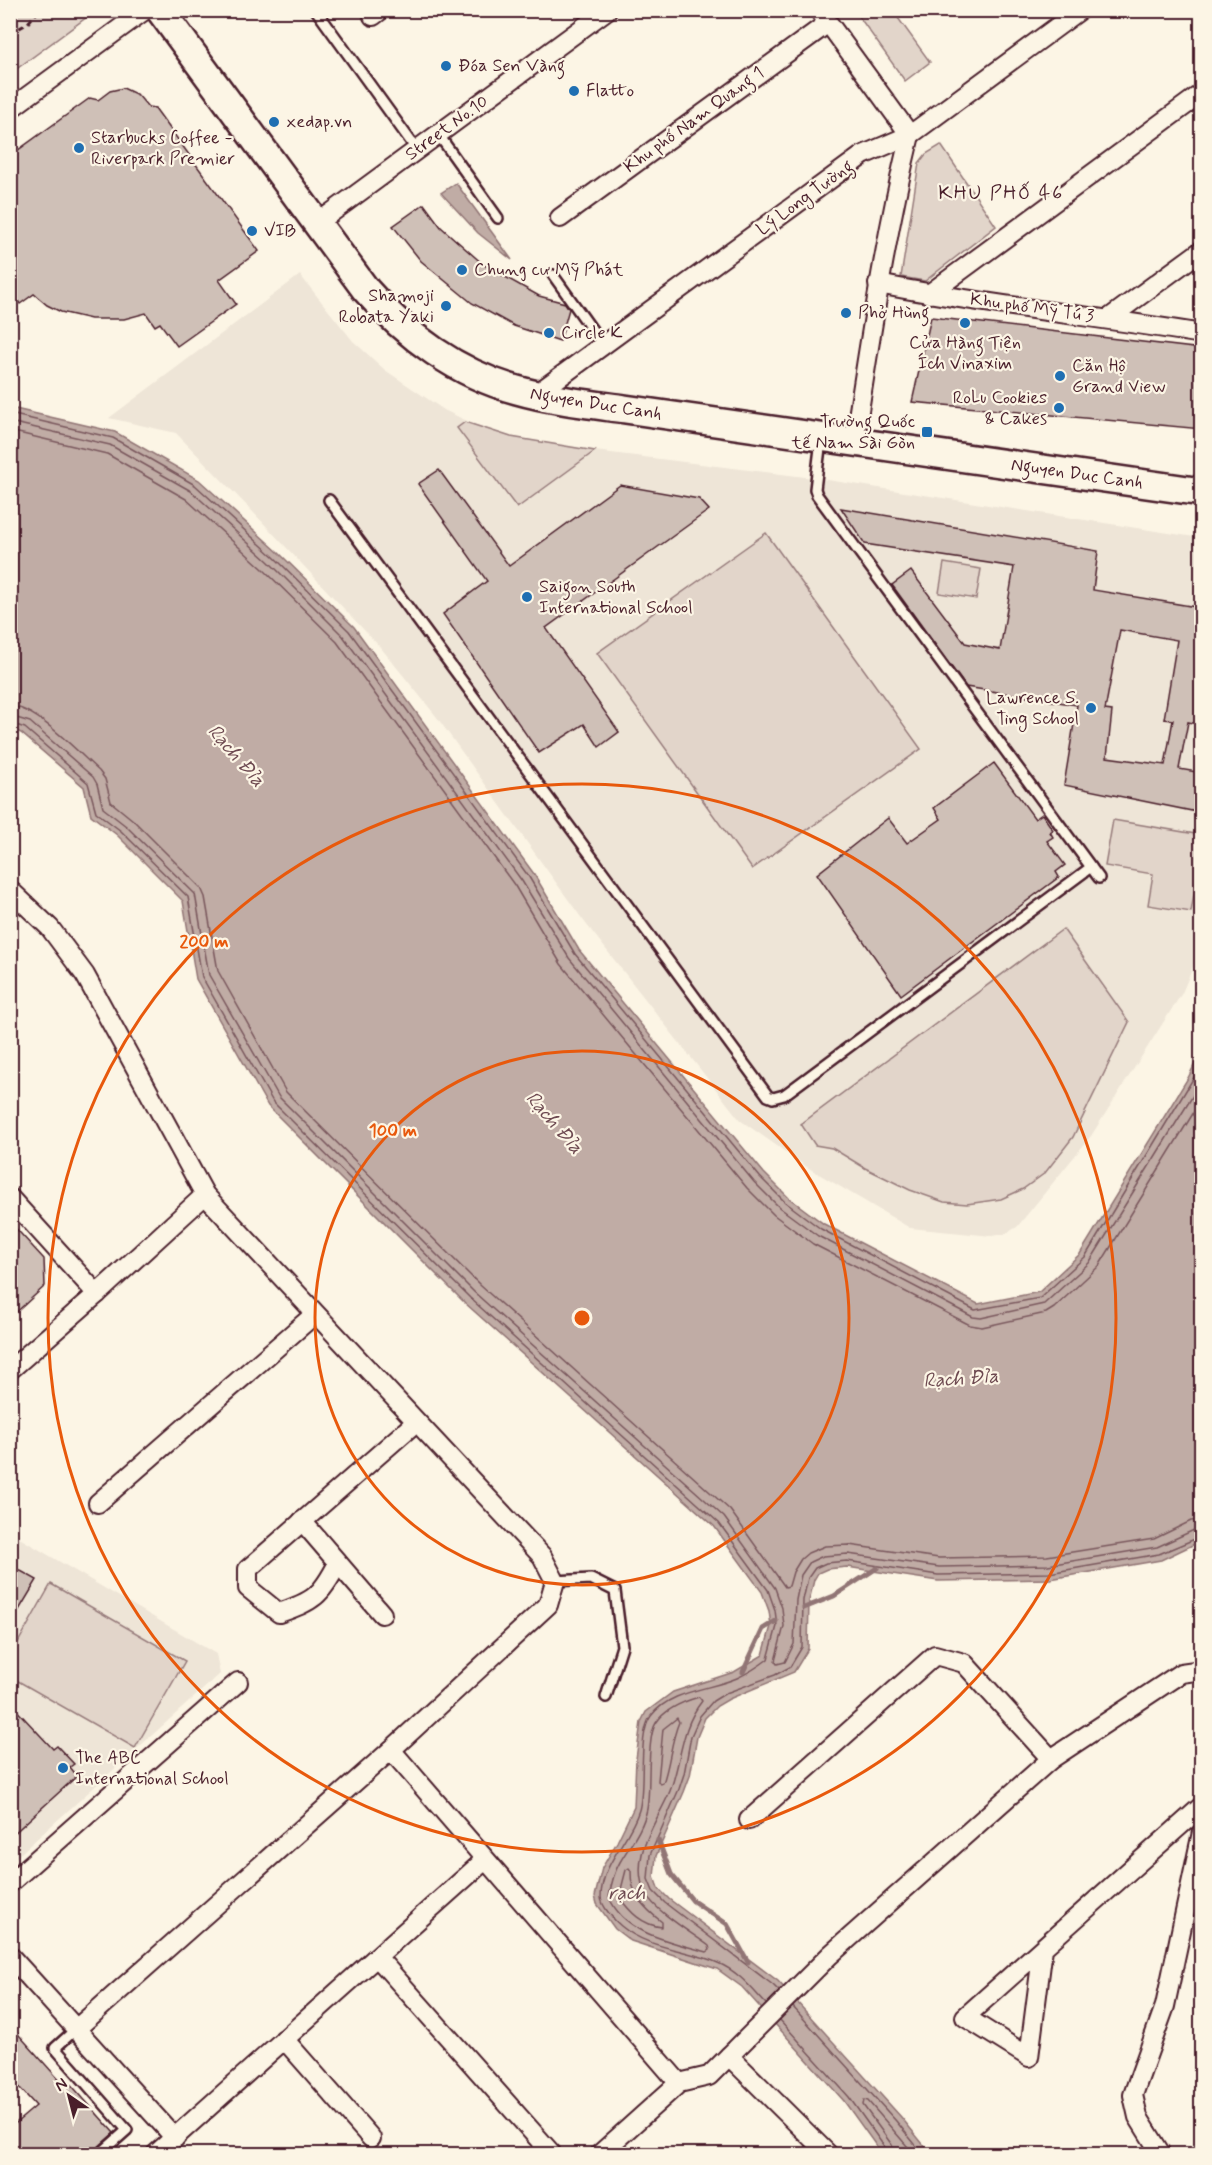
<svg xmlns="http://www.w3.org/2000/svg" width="1212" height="2165" font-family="Mynerve,sans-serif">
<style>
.built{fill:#eee5d7}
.green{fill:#e2d5ca;stroke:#967a7a;stroke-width:1.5}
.water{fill:#c0aca5;stroke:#917474;stroke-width:1.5}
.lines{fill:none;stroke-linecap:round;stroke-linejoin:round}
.shore{stroke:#79575c;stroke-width:1.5}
.stream{stroke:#917474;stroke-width:5}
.building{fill:#cfc0b7;stroke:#4a1f2b;stroke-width:1.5;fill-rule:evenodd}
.lane-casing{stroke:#4a1f2b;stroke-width:14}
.street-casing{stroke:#4a1f2b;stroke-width:22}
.secondary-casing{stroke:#4a1f2b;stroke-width:32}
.path{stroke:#4a1f2b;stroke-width:3;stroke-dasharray:6 4.5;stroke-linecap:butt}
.lane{stroke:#fcf5e5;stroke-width:9}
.street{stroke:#fcf5e5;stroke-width:18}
.secondary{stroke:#fcf5e5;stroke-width:27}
.ring{fill:none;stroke:#e8590c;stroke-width:3}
.poi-dot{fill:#1f6fb2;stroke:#fcf5e5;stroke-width:2}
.labels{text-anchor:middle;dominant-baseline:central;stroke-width:4.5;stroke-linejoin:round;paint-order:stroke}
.poi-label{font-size:18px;fill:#4a1f2b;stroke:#fcf5e5;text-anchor:start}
.street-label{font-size:18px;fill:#4a1f2b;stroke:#fcf5e5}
.neighbourhood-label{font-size:20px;letter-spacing:1.5px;fill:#4a1f2b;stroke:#fcf5e5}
.water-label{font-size:20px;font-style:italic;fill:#6d4950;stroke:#fcf5e5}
.centre{fill:#e8590c;stroke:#fcf5e5;stroke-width:3}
.ring-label{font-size:18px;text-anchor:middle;font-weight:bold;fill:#e8590c;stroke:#fcf5e5;stroke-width:4.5;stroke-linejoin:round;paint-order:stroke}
</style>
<rect width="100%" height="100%" fill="#fcf5e5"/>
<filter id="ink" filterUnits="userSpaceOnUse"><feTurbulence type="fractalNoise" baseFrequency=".0167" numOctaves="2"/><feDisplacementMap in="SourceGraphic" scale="12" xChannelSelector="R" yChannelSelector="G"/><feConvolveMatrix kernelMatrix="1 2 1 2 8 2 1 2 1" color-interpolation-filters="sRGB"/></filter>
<g filter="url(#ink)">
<g class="built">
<path d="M300 275 353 341 385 370 444 410 486 430 511 437 595 451 821 479 1201 538 1202 945 1182 993 1091 1136 1017 1227 1005 1234 992 1236 910 1228 807 1167 740 1120 583 920 436 716 381 648 252 511 176 433 109 418Z"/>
<path d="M11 1533 216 1654 220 1674 11 1862Z"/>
</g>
<g class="green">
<path d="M11 10H95V11L11 73Z"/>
<path d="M855 11H893L930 62 905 81Z"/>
<path d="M941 145 996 226 925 281 901 277 919 163 926 154Z"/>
<path d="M465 422 511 437 595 451 517 508 457 428Z"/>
<path d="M766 533 921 749 752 869 597 653Z"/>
<path d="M944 563 981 569 976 599 939 593Z"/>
<path d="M1113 820 1201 835V853L1191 912 1148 905 1153 874 1105 866Z"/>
<path d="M1063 929 1129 1022 1073 1137 1045 1173 1023 1189 1001 1199 967 1204 944 1202 910 1190 865 1168 832 1148 815 1145 801 1124Z"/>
<path d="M51 1584 185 1661 135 1748 11 1677V1655Z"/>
</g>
<g class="water">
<path d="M456 183 512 260 478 233 441 193Z"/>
<path d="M11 408 115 432 199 480 277 551 354 627 534 874 579 950 764 1173 789 1198 824 1224 978 1304 1039 1292 1080 1254 1188 1078 1201 1051V1541L1161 1560 1050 1579 938 1581 847 1567 827 1569 818 1573 814 1580 809 1601 808 1649 794 1672 729 1699 717 1706 705 1718 697 1737 690 1776 684 1792 656 1856 654 1877 658 1888 669 1899 778 1981 901 2117 931 2154H882L844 2101 742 1987 717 1969 631 1941 615 1929 597 1904 595 1896 602 1868 617 1842 634 1807 636 1759 641 1722 646 1712 673 1692 734 1672 763 1655 771 1626 769 1611 762 1592 714 1526 465 1303 268 1106 196 979 183 901 117 835 91 815 84 787 21 733 11 728Z"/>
</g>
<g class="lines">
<g class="shore">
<path d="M10 414 113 438 195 485 273 556 349 631 529 877 575 954 760 1177 785 1202 821 1229 975 1310 1040 1298 1085 1257 1202 1064"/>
<path d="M10 422 110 445 191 491 268 561 343 636 522 881 569 958 754 1182 780 1208 818 1236 973 1317 981 1318 1044 1304 1089 1263 1202 1081"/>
<path d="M10 431 107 454 186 499 262 568 337 642 515 886 561 964 747 1188 774 1215 813 1244 970 1325 982 1327 1046 1313 1054 1308 1099 1266 1202 1099"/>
<path d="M10 706C36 707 79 753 99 771L105 779 111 802 133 820 201 888 205 897 218 971 286 1092 481 1286 730 1510 785 1587 789 1586 793 1572 801 1559 808 1553 825 1546 849 1545 939 1558 1047 1556 1154 1539 1191 1521 1202 1520"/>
<path d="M10 716 30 722 93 777 97 784 103 808 126 826 195 894 209 975 279 1097 475 1293 724 1517 775 1588 782 1608 784 1626 775 1661 777 1664 785 1662 794 1644 796 1600 801 1575 810 1562 823 1556 848 1554 939 1567 1048 1565 1157 1547 1194 1530 1202 1529"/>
<path d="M10 723 25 728 88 783 96 812 121 831 188 897 202 977 273 1102 470 1298 719 1523 768 1590 775 1610 777 1626 768 1659C759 1666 748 1673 737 1678 709 1690 671 1690 651 1716 637 1734 646 1788 639 1810 630 1840 601 1864 601 1897 601 1906 615 1921 621 1926 648 1949 687 1949 718 1963 738 1971 752 1989 766 2004"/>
<path d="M699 1697 702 1701C680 1729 682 1759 670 1791 662 1811 647 1832 642 1854 639 1867 639 1881 646 1894 655 1911 693 1934 709 1946L710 1950 707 1952C672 1942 624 1934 609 1897 611 1885 614 1872 620 1862 630 1845 643 1829 647 1809 651 1789 646 1738 656 1723 665 1709 685 1701 699 1697Z"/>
<path d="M677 1718 679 1722C671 1741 670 1763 663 1783L660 1784 658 1781 663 1729Z"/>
<path d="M629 1868 631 1871C630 1894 645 1909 662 1922V1927C642 1925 630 1912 619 1897L626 1870Z"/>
<path d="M779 1991 773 1985 665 1903 653 1891 648 1879 650 1855 679 1789 684 1774 691 1736 700 1716 713 1701 726 1693 775 1675 790 1667 802 1647 803 1600 808 1578 815 1568 826 1563 847 1561 938 1575 1049 1573 1159 1554 1202 1536"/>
<path d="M793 2007 896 2121 923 2154"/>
<path d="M780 2020 849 2097 886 2149 887 2154"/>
<path d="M894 2154 892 2145 863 2105 864 2100 868 2101 914 2154"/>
</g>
<g class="stream">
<path d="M804 1608 834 1596 877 1568"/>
<path d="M743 1672 763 1629 776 1621"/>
<path d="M658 1840 671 1874 693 1901 727 1924 748 1962"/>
</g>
</g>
<g class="building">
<path d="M123 88 138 95 148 107 155 108 259 251 219 280 236 304 177 346 160 323 155 326 146 313 124 319H91L61 312 47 305 34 294 20 304 10 291V156L90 98 98 100 110 91Z"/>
<path d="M424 204 441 227 484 265 539 296 565 303 569 309 560 341 514 326 472 303 421 261 393 226Z"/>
<path d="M931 317 1202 349V429L912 402Z"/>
<path d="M439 470 509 566 620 485 699 499 709 510 546 628 619 732 599 747 584 724 539 753 443 614 487 581 418 484Z"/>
<path d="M841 508 1098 551 1093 590 1202 608V725L1188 722 1179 769 1202 773V788L1197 812 1064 785 1077 705 966 687 892 585 911 571 965 643 1000 650 1014 567 865 544ZM1120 630 1177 640 1164 719 1173 720 1165 765 1107 757 1112 711 1105 710Z"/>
<path d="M994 763 1035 819 1042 814 1053 830 1050 832 1053 837 1047 841 1065 865 1056 872 1059 877 901 995 817 874 888 818 907 843 941 819 934 808Z"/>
<path d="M10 1222 44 1259 45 1286 10 1318Z"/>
<path d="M10 1565 37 1580 10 1625Z"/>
<path d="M10 1703 53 1749 57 1746 74 1764 70 1767 77 1776 10 1837Z"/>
<path d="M10 2025 62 2083 66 2079 114 2133 96 2149 93 2154H10V2128L36 2106 10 2077Z"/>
</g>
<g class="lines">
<defs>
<g id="lane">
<path d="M316 10 417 150"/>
<path d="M438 134 498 218"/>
<path d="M553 275 603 345"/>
<path d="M821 440 815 489 817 495 1099 878"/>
<path d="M329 500 768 1096 773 1098 784 1095 1091 867"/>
<path d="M555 1581 591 1579 615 1591 622 1646 606 1697"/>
<path d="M76 2029 55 2048 127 2130 100 2154"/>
</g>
<g id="street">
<path d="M819 10 910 135"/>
<path d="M373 16 381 10"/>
<path d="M10 109 145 10"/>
<path d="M560 218 828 23"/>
<path d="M316 224 607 10"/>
<path d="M878 284C985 305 1094 316 1202 334"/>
<path d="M929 294 1202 93"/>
<path d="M1108 319 1202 250"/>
<path d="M535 395 863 155 910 135 1080 10"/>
<path d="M854 443C870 340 885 237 910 135"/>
<path d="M10 890 50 928 85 975 205 1195 542 1556 555 1581 548 1605 391 1750 76 2029"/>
<path d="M10 1198 97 1294"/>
<path d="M10 1370 97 1294 205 1195"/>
<path d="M98 1503 315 1314"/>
<path d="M302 1521 382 1614"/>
<path d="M338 1563C321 1596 314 1601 279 1613L248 1588V1569L416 1422"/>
<path d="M391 1750 679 2083"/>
<path d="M749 1820 935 1655 964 1663 1051 1759"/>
<path d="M10 1883 238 1682"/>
<path d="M1043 1948 1029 2057 965 2017 1202 1806"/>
<path d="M10 1956 175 2138"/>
<path d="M377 1957 552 2154"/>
<path d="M284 2039 371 2138"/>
<path d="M729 2056 828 2154"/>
<path d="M156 2154 485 1860"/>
<path d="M600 2154 679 2083 709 2076 830 1955 1051 1759 1181 1673 1202 1670"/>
<path d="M1161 2154 1138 2117 1133 2095 1165 2006 1202 1832"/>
</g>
<path id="secondary" d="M160 10 366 290C406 336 458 374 517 390 552 400 589 404 625 409L1202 492"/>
</defs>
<use href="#lane" class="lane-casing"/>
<use href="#street" class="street-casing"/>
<use href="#secondary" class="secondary-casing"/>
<path class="path" d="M10 33 27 24 39 10"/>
<use href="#lane" class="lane"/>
<use href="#street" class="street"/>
<use href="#secondary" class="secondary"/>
</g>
</g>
<g class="ring">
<circle cx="582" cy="1318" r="267"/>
<circle cx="582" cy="1318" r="534"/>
</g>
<g class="poi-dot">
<circle cx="446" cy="66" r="6"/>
<circle cx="574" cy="91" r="6"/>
<circle cx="274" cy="122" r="6"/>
<circle cx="79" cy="148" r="6"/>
<circle cx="252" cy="231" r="6"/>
<circle cx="462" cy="270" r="6"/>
<circle cx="446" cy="306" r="6"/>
<circle cx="846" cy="313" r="6"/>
<circle cx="965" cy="323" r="6"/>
<circle cx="549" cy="333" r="6"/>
<circle cx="1060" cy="376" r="6"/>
<circle cx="1059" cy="408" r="6"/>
<rect x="921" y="426" width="12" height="12" rx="3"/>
<circle cx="527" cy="597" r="6"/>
<circle cx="1091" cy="708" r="6"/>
<circle cx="63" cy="1768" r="6"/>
</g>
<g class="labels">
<g class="poi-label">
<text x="458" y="66">Đóa Sen Vàng</text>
<text x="586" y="91">Flatto</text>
<text x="286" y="122">xedap.vn</text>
<text x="91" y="138">Starbucks Coffee -<tspan x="91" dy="21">Riverpark Premier</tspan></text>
<text x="264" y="231">VIB</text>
<text x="474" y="270">Chung cư Mỹ Phát</text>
<text x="434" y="296" text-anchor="end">Shamoji<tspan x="434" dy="21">Robata Yaki</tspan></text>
<text x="858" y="313">Phở Hùng</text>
<text x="561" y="333">Circle K</text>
<text x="965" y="343" text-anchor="middle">Cửa Hàng Tiện<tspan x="965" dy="21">Ích Vinaxim</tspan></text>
<text x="1072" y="366">Căn Hộ<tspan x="1072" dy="21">Grand View</tspan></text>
<text x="1047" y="398" text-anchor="end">RoLu Cookies<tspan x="1047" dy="21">&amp; Cakes</tspan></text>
<text x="915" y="422" text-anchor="end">Trường Quốc<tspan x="915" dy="21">tế Nam Sài Gòn</tspan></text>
<text x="539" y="587">Saigon South<tspan x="539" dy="21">International School</tspan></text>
<text x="1079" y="698" text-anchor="end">Lawrence S.<tspan x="1079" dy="21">Ting School</tspan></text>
<text x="75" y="1758">The ABC<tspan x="75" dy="21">International School</tspan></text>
</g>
<g class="street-label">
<text transform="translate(694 120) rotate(-36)">Khu phố Nam Quang 1</text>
<text transform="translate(447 128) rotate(-36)">Street No.10</text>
<text transform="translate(805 198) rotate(-36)">Lý Long Tường</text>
<text transform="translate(1032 308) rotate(8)">Khu phố Mỹ Tú 3</text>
<text transform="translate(596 404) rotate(9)">Nguyen Duc Canh</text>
<text transform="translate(1077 474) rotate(8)">Nguyen Duc Canh</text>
</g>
<g class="neighbourhood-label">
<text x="1001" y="193">KHU PHỐ 46</text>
</g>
<g class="water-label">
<text transform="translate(236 756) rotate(49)">Rạch Đỉa</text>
<text transform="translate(554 1123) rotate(49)">Rạch Đỉa</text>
<text transform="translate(961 1379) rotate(-4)">Rạch Đỉa</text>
<text x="627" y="1893">rạch</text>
</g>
</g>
<circle cx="582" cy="1318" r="9" class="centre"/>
<g class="ring-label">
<text x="204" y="947">200 m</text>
<text x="393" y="1136">100 m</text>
</g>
<rect width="1212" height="2165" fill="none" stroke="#fcf5e5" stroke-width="36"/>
<rect x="18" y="18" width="1176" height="2129" fill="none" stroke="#4a1f2b" stroke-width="2" filter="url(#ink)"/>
<g transform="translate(69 2096) rotate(325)" stroke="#fcf5e5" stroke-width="4.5" paint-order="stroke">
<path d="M0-4.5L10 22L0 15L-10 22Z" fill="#4a1f2b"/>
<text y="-9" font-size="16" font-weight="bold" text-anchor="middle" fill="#4a1f2b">N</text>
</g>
</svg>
